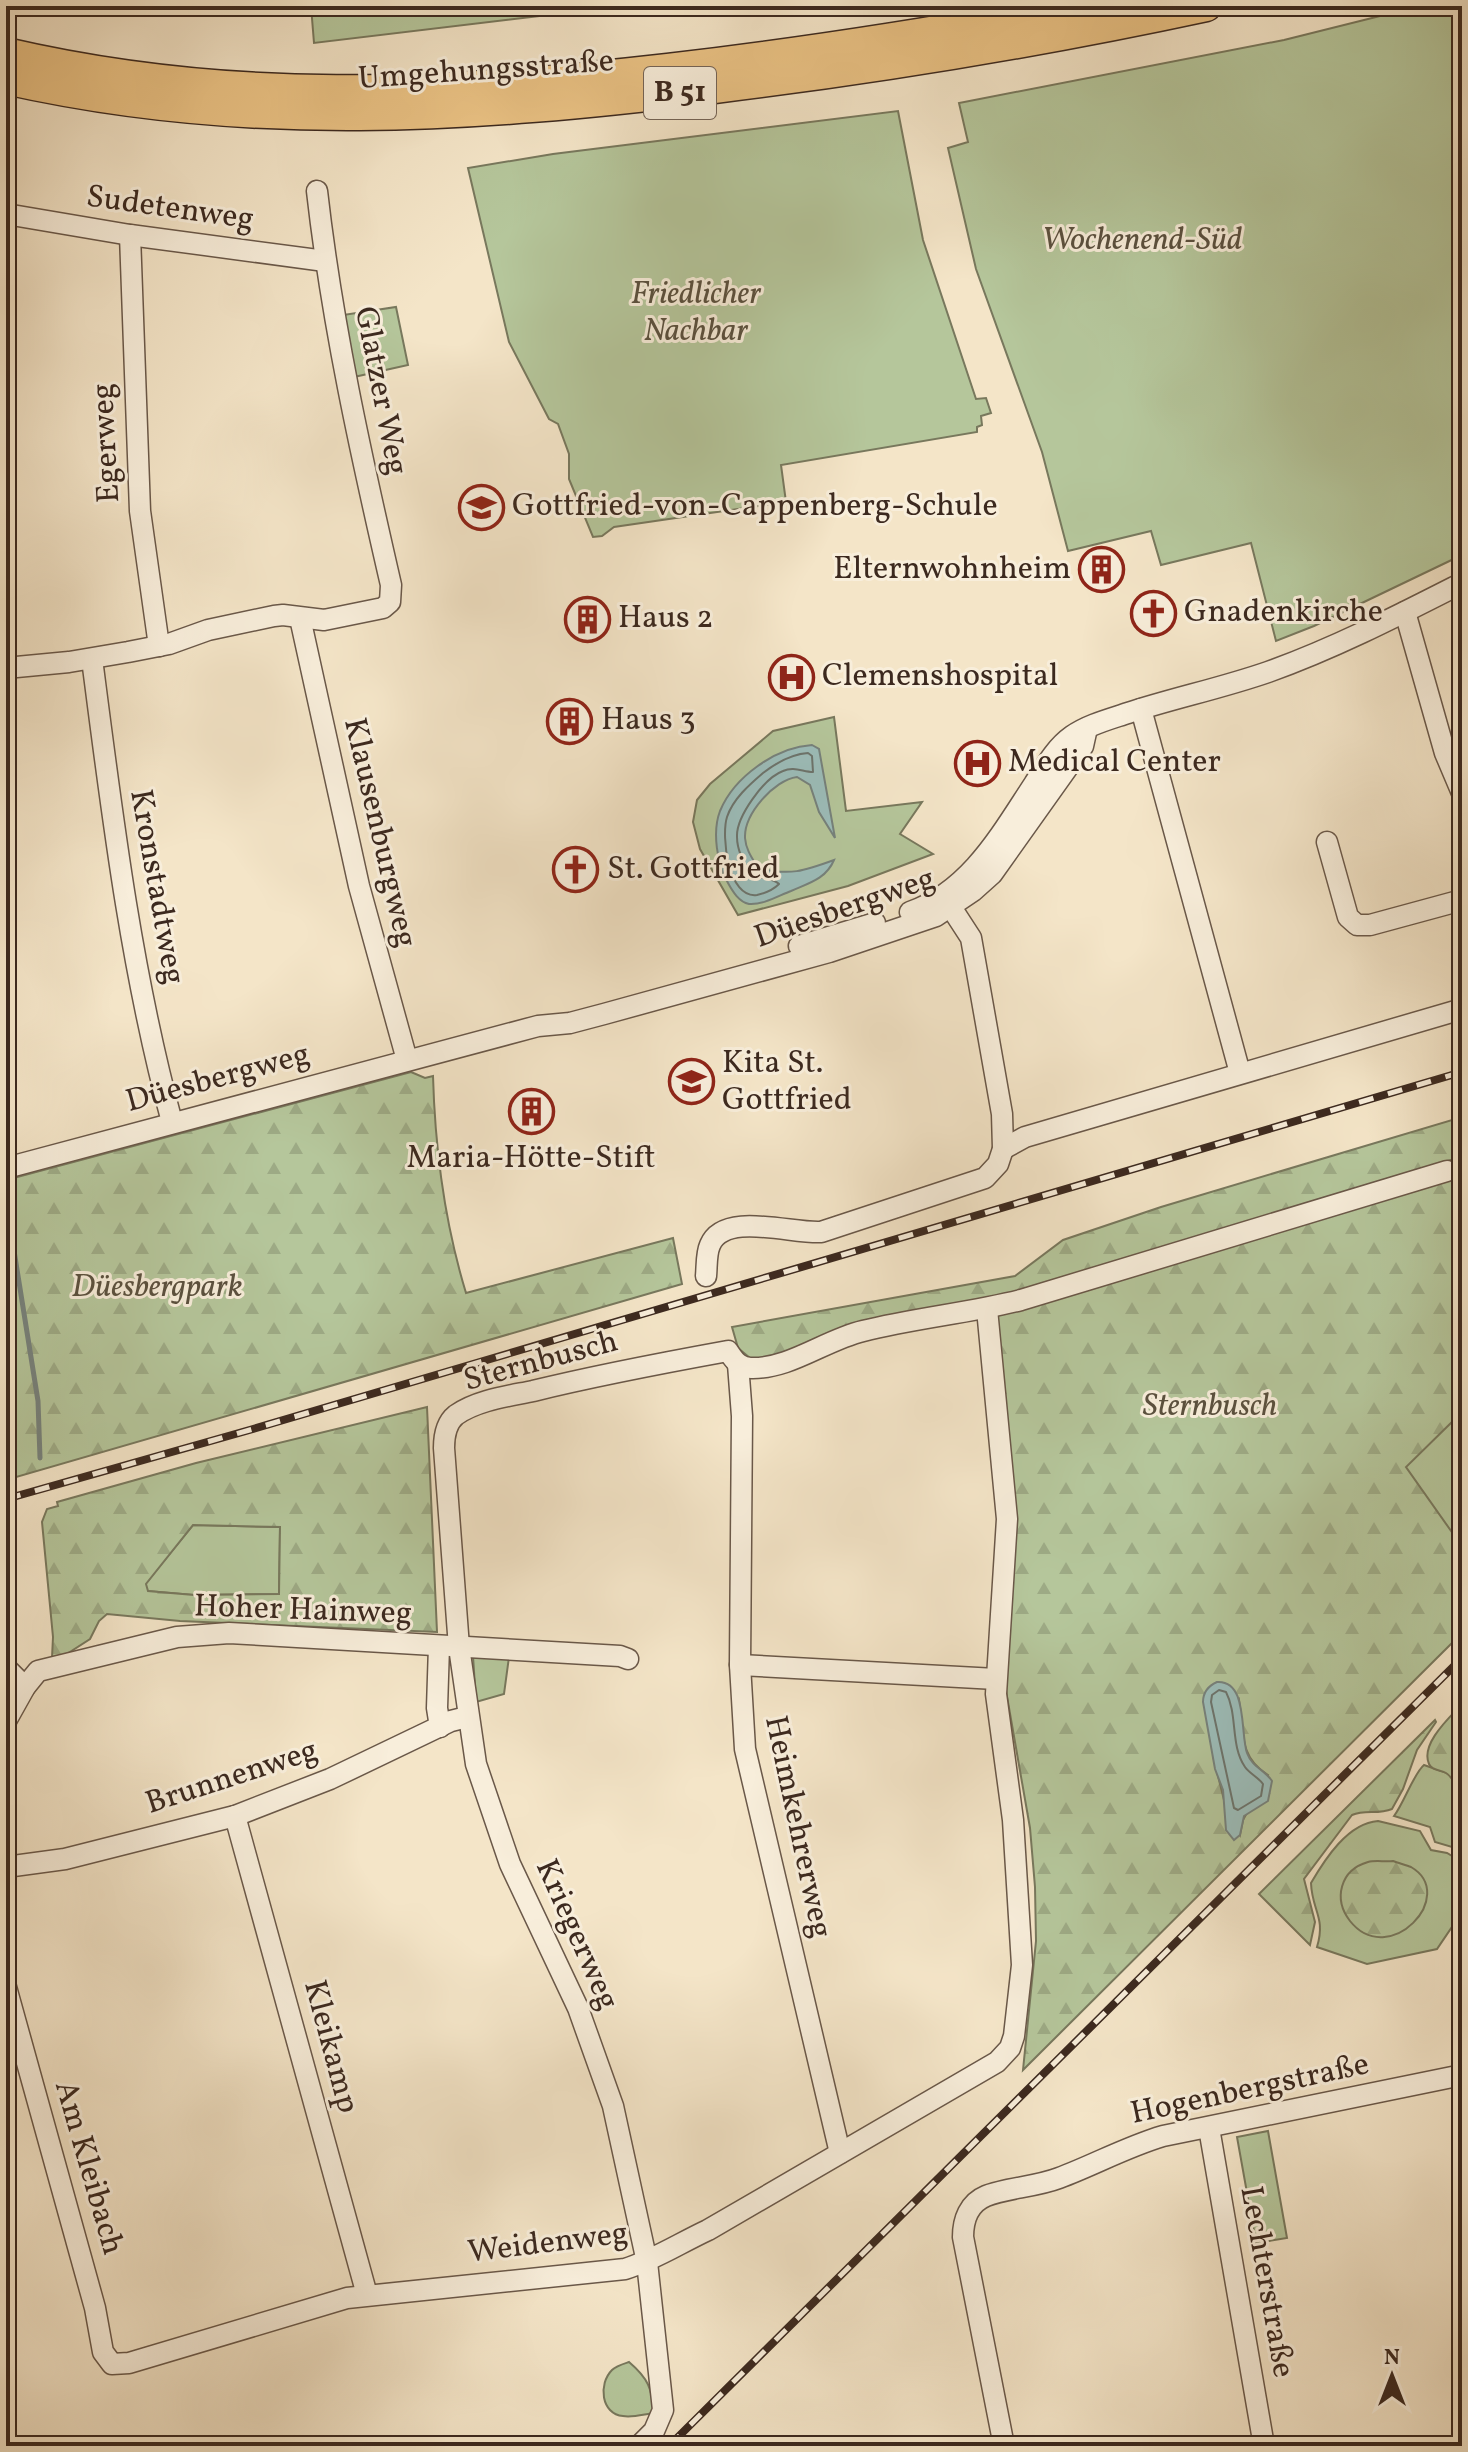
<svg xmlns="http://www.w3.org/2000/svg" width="1468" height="2452" font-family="Vollkorn,serif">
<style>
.green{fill:#b5c69b;stroke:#78785d;stroke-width:2}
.forest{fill:url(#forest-firs);stroke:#78785d;stroke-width:2;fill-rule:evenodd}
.water{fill:#9cbebb;stroke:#76827d;stroke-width:2}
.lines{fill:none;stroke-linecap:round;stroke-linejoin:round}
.shore{stroke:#6c746d;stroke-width:2}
.stream{stroke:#76827d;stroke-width:5}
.minor-casing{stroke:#6a5849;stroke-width:23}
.highway-casing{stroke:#3c291f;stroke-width:33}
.minor{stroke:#f8eedb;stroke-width:20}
.highway{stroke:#eac284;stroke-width:30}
.rail-casing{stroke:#3c291f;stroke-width:8}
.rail{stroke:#f8eedb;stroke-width:5;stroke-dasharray:15;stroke-linecap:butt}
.labels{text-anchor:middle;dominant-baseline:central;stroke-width:6;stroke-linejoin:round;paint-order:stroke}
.shield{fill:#f8eedb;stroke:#746457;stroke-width:2}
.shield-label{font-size:30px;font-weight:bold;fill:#3c291f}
.street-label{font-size:32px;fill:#3c291f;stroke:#f8eedb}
.park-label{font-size:32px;font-style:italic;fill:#5a503e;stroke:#f8eedb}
.poi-label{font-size:32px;fill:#3c291f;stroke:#f8eedb;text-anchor:start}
</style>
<defs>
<pattern id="forest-firs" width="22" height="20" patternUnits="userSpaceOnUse" patternTransform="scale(2)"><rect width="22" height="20" fill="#b5c69b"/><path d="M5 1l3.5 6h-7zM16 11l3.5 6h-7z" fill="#9daa85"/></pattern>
</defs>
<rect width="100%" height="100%" fill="#f4e5c8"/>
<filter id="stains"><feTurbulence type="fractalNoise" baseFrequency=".0025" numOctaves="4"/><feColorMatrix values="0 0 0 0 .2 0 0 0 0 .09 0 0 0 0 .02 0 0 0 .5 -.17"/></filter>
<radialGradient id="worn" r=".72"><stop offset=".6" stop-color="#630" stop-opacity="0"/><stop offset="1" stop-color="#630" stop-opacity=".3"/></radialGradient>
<g class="green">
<path d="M311 6H624L314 43Z"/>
<path d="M1420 6H1462V555L1314 626 1276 641 1251 543 1161 565 1151 531 1068 551 1042 452 976 269 948 148 968 142 959 103 1284 40Z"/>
<path d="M898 111 923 240 976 399 986 398 991 413 981 416 982 425 977 427V432L781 465 786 502 614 527 602 536 593 537 569 479V454L558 424 549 419 509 342 468 168 553 154Z"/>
<path d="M396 307 408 365 354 377 343 315Z"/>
<path d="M834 717 846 811 922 802 900 834 933 854 848 886 738 915 700 849 693 822 697 800 710 784 773 731Z"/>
<path d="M1455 1418 1462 1426V1534L1456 1539 1405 1467Z"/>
<path d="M193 1525 280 1527 279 1594 194 1595 147 1591 145 1584Z"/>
<path d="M473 1656 509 1657 504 1694 476 1702Z"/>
<path d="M1424 1765 1450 1774 1462 1793V1850L1435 1842 1430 1827 1394 1816C1404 1803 1414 1773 1424 1765Z"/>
<path d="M1378 1821 1420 1831 1431 1850 1447 1853 1462 1862V1922L1454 1924 1437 1949 1367 1964 1317 1947C1326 1917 1312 1911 1311 1883 1325 1859 1348 1823 1378 1821Z"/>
<path d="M1268 2131 1287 2238 1256 2243 1237 2137Z"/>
<path d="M629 2362C649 2379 651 2388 655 2413 645 2414 632 2418 623 2416 601 2414 598 2384 612 2370 616 2366 623 2364 629 2362Z"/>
</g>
<g class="forest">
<path d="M411 1072 425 1078 433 1076C435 1148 445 1224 466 1293L673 1238 682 1284 6 1480V1312L10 1311 6 1285V1180Z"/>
<path d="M1462 1117V1157L1440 1163 1462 1188V1426L1455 1419 1406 1467 1456 1538 1462 1534V1633L1023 2070 1036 1941 1035 1887 1030 1828 1005 1685 995 1312 999 1295 854 1325 768 1359 750 1358 738 1348 732 1327 1015 1276 1063 1240 1161 1207ZM1239 1700C1244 1730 1238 1757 1268 1775L1243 1820 1240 1835 1225 1804 1213 1756Z"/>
<path d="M427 1407 437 1632 180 1621 107 1614 99 1621 90 1639 59 1659 52 1658 53 1637 42 1522 47 1509 58 1506 57 1502 196 1463ZM193 1525 280 1527 279 1594 194 1595 148 1591 146 1584Z"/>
<path d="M1462 1704V1793C1456 1787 1453 1777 1446 1773 1441 1770 1432 1771 1429 1764 1420 1744 1450 1717 1462 1704Z"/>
<path d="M1435 1720 1436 1722 1417 1750 1403 1789 1392 1809C1378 1815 1365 1809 1352 1815L1304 1879 1315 1922 1310 1945 1259 1894Z"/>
<path d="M1393 1861C1398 1863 1406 1865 1411 1867 1459 1895 1389 1970 1350 1921 1333 1899 1340 1870 1368 1862 1375 1860 1385 1862 1393 1861Z"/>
</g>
<g class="water">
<path d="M812 745 819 749 835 838 819 812 810 785 797 777C774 780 744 814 745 838 746 850 752 858 758 868 790 876 804 871 834 860 826 879 809 883 791 891 778 896 763 905 749 904 739 902 733 892 728 883 717 864 712 832 720 811 734 777 776 747 812 745Z"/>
<path d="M1217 1682C1248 1680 1240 1733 1247 1753 1252 1767 1265 1770 1272 1781L1268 1801 1244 1816 1240 1835 1234 1840 1226 1830 1223 1790 1215 1769 1203 1702C1203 1692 1208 1686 1217 1682Z"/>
</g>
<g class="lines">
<g class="shore">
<path d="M808 753 812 756 813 772C803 772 794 766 783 771 764 778 736 817 737 837 737 849 743 863 751 872 758 880 772 877 779 884 773 890 766 893 757 895 728 899 721 836 727 817 733 799 749 785 763 773 776 763 791 754 808 753Z"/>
<path d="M1219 1690 1226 1692C1238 1715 1230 1745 1245 1767 1250 1774 1258 1777 1263 1784L1261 1796 1238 1810 1234 1808 1211 1702 1212 1695Z"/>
</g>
<path class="stream" d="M11 1232 38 1401 40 1458"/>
<defs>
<g id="minor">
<path d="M6 214 130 235 325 261"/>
<path d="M130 235 140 511 159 646"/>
<path d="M1405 612 1445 753 1462 793"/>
<path d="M300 618 359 886 407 1060"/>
<path d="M92 659C112 814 131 971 172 1122"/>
<path d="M6 668 69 662 128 652 169 644 208 630 274 616 283 615 324 620 383 608 390 602 391 585C361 455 332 324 317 191"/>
<path d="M1141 709 1240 1073"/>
<path d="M1327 842 1348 917 1357 925H1370L1462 900"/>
<path d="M910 912C970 891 1001 834 1034 784 1045 767 1055 748 1072 736 1087 725 1110 719 1128 713 1174 698 1222 688 1268 672 1335 648 1399 615 1462 583"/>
<path d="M799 946 875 923"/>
<path d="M1003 1149 1025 1137 1462 1009"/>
<path d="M6 1168 538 1026 570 1023 604 1014 829 952 936 916 973 891 992 874 1083 746 1087 728"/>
<path d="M706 1276C707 1266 706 1254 710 1245 724 1211 792 1234 821 1232L985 1178 998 1164 1003 1149 1002 1114 971 938 945 898"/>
<path d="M738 1364 742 1416 740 1665 745 1749 840 2153"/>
<path d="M439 1646 437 1708 440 1727"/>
<path d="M740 1665 996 1679"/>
<path d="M6 1668 25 1687"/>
<path d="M6 1721 25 1687 38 1671 177 1637 229 1633 620 1656 628 1659"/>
<path d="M235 1816 367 2295"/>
<path d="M6 1867 65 1859 235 1816 330 1779 451 1721 467 1717"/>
<path d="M6 1987 95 2308 103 2352 112 2364 129 2363 347 2298 625 2269C654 2260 680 2243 708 2230L997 2062 1010 2048 1014 2036 1022 1965 1013 1820 996 1694 1007 1519 987 1309"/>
<path d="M1209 2128 1264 2446"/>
<path d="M639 2446 654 2431 663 2410 647 2262 613 2106 578 2008 510 1864 476 1764 459 1647 444 1448C444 1436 446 1423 456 1415 477 1400 509 1396 533 1391 598 1375 662 1363 728 1351 734 1360 739 1368 751 1368 790 1369 825 1340 863 1331 915 1318 969 1313 1021 1300L1447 1171"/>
<path d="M1004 2446 963 2237C963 2220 969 2203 986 2196 1005 2188 1036 2187 1059 2178 1094 2165 1126 2147 1163 2136L1462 2075"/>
</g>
<g id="highway">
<path d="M6 53C230 105 442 95 668 69 806 53 944 31 1081 6"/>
<path d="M6 79C247 133 471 118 714 88 879 68 1043 41 1206 6"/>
</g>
</defs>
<use href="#minor" class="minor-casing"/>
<use href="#highway" class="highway-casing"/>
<use href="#minor" class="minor"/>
<use href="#highway" class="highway"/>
<defs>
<g id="rail">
<path d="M6 1499 253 1429 1462 1072"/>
<path d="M669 2446 1462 1658"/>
</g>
</defs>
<use href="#rail" class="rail-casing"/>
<use href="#rail" class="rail"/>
</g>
<defs>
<symbol id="school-ring" viewBox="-11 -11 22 22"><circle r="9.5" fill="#f8eedb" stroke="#8f2418" stroke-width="1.5"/><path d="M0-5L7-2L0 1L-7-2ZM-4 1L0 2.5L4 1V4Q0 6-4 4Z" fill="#8f2418"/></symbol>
<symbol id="building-ring" viewBox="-11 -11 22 22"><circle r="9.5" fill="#f8eedb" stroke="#8f2418" stroke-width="1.5"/><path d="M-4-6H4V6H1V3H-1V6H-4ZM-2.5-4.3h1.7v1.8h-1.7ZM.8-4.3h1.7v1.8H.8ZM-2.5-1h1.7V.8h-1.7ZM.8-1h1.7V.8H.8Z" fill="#8f2418"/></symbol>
<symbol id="church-ring" viewBox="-11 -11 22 22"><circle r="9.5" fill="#f8eedb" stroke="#8f2418" stroke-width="1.5"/><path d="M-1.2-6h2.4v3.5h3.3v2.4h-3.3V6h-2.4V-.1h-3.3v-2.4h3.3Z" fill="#8f2418"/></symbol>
<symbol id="hospital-ring" viewBox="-11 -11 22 22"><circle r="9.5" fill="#f8eedb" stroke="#8f2418" stroke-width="1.5"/><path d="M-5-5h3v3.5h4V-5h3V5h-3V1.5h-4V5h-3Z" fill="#8f2418"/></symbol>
</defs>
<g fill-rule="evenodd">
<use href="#school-ring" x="456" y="482" width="51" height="51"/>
<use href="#building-ring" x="1076" y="544" width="51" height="51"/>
<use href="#church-ring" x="1128" y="588" width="51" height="51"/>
<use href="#building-ring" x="562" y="594" width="51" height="51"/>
<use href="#hospital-ring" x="766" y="652" width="51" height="51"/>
<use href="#building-ring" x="544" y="696" width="51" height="51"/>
<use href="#hospital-ring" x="952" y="738" width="51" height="51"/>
<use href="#church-ring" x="550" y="844" width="51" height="51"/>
<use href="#school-ring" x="666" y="1056" width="51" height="51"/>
<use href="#building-ring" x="506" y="1086" width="51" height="51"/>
</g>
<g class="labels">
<rect class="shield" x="644" y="67" width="72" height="52" rx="6"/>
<g class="shield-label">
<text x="680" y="93">B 51</text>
</g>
<g class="street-label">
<text transform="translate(486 71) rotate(-4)">Umgehungsstraße</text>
<text transform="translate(170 209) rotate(8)">Sudetenweg</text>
<text transform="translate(380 391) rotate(79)">Glatzer Weg</text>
<text transform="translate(107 443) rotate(-93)">Egerweg</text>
<text transform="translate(379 833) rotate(77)">Klausenburgweg</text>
<text transform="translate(156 887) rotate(80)">Kronstadtweg</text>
<text transform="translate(845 909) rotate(-19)">Düesbergweg</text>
<text transform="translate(218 1079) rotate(-15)">Düesbergweg</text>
<text transform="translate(541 1362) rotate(-15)">Sternbusch</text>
<text transform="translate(303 1611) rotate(2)">Hoher Hainweg</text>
<text transform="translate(232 1778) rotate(-18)">Brunnenweg</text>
<text transform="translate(797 1827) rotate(78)">Heimkehrerweg</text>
<text transform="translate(576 1935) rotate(66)">Kriegerweg</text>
<text transform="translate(330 2047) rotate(75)">Kleikamp</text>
<text transform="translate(1250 2090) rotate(-12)">Hogenbergstraße</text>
<text transform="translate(88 2168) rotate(74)">Am Kleibach</text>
<text transform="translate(548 2244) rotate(-7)">Weidenweg</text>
<text transform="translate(1266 2282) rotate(80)">Lechterstraße</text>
</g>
<g class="park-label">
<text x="1142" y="241">Wochenend-Süd</text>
<text x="696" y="295">Friedlicher<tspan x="696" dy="37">Nachbar</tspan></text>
<text x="157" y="1288">Düesbergpark</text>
<text x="1210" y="1407">Sternbusch</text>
</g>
<g class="poi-label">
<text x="512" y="507">Gottfried-von-Cappenberg-Schule</text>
<text x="1071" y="570" text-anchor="end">Elternwohnheim</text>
<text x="1184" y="613">Gnadenkirche</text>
<text x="618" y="619">Haus 2</text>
<text x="822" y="677">Clemenshospital</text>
<text x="601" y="721">Haus 3</text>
<text x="1008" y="763">Medical Center</text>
<text x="607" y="870">St. Gottfried</text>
<text x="722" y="1064">Kita St.<tspan x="722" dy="37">Gottfried</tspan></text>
<text x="531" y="1159" text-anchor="middle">Maria-Hötte-Stift</text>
</g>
</g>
<rect width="1468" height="2452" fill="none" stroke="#f4e5c8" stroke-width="32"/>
<rect x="8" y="8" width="1452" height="2436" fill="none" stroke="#3c291f" stroke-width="4"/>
<rect x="16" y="16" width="1436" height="2420" fill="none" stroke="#3c291f" stroke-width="2"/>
<g transform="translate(1392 2376)" stroke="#f8eedb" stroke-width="6" paint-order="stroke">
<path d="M0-6L14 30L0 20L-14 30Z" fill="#3c291f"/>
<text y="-12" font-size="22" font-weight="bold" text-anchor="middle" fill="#3c291f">N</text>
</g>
<rect width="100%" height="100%" filter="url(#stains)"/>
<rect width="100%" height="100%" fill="url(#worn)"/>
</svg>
